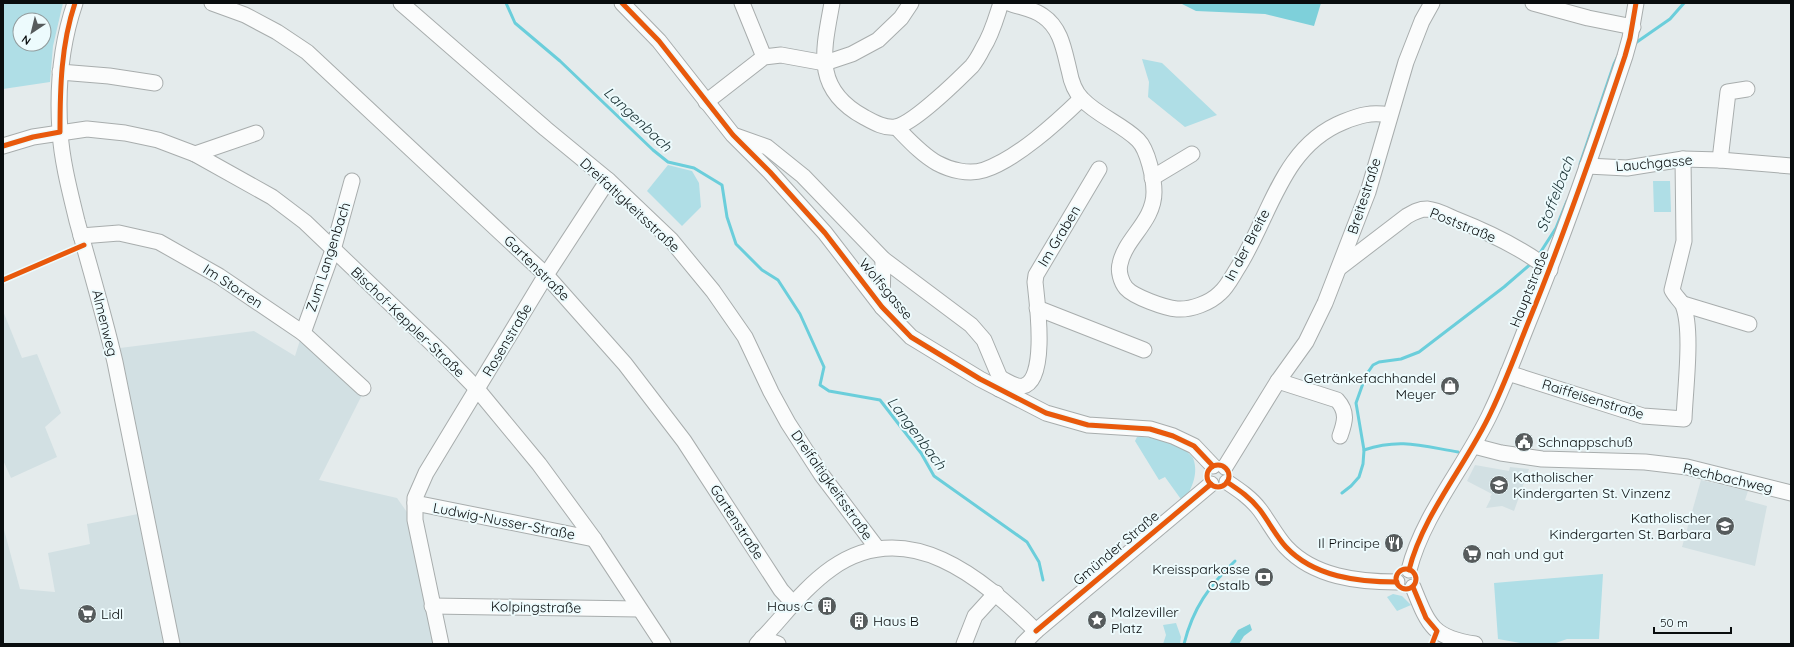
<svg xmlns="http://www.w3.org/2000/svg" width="1794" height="647" font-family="Quicksand,sans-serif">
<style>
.built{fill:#d2e0e3}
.green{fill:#afdee6;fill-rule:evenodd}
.forest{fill:#7ed0da}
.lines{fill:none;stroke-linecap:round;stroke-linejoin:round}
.stream{stroke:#6bcedb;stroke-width:3}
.minor-casing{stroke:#a8adad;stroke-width:17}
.minor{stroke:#fbfcfc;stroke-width:15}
.cycleway-casing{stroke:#edfbfd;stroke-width:8}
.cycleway{stroke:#e8590c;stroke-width:5}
.labels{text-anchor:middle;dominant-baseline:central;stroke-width:4;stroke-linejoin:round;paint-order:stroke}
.street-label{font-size:14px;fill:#090d0e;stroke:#edfbfd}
.poi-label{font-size:14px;fill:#090d0e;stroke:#edfbfd;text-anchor:start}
.water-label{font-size:15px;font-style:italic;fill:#1a3134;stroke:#edfbfd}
</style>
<rect width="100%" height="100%" fill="#e4ebec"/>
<g class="built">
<path d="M3 311 22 358 37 354 61 413 45 427 57 457 11 478 3 460Z"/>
<path d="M254 331 295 356 301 337 364 391 319 480 397 498 409 515 434 644H178L165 587 120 348Z"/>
<path d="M1475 465 1509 471 1510 467 1529 469 1514 511 1502 506 1486 508 1491 498 1490 497 1492 494 1467 481Z"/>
<path d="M1701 480 1748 491 1745 500 1767 506 1755 566 1682 547Z"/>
<path d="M138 514 165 644H3V526L20 589 55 592 48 553 90 544 87 524Z"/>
</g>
<g class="green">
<path d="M3 3H63L53 46 50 82 3 89ZM20 20H44V44H20Z"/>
<path d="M1142 59 1162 63 1217 115 1185 127 1148 97 1149 82Z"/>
<path d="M668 165 692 171 699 183 701 207 682 226 647 191Z"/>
<path d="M1653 181H1670L1671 212H1654Z"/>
<path d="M1137 437C1157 437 1180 441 1193 458 1199 473 1192 489 1183 502L1165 477 1159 480 1135 441Z"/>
<path d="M1603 574 1599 639H1567L1553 644H1526L1498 639 1494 583Z"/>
<path d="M1393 594 1402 596 1411 605 1397 611 1387 597Z"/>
<path d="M1176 623 1181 637 1180 644H1163L1166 635 1163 625Z"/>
</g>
<g class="forest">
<path d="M1180 3H1321L1314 26 1265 14 1196 11Z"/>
<path d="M1250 624 1252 630 1244 636 1239 644H1229L1238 630Z"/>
</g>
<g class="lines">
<g class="stream">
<path d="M506 3 515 23 560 61 653 150 668 162 694 168 722 185 727 217 736 244 762 270 778 280 800 314 824 367 820 385 829 391 880 400 921 453 934 476 1027 542 1039 562 1043 580"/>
<path d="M1634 44 1670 19 1684 3"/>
<path d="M1580 164 1614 64 1617 58"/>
<path d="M1538 256 1556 228 1567 201"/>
<path d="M1364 450C1400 438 1422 446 1458 452"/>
<path d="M1342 493 1351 486 1359 477 1363 464 1364 450 1356 403 1366 375 1373 365 1379 362 1401 359 1419 352 1504 287 1533 262"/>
<path d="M1184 644C1193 608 1209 586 1235 561"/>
</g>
<defs>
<g id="minor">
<path d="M75 3C61 44 57 89 60 132 62 162 70 192 77 221 90 268 104 315 115 362L172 644"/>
<path d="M212 3 245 15 277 32 307 52 546 275 625 364 684 441 781 590 793 603"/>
<path d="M401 3 546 129 608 180 671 240 713 291 745 337 771 392 788 423 821 474 877 548"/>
<path d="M622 3 659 41 733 135 770 172 825 233 882 307 911 337 980 379 1046 413 1088 425 1150 429 1173 436 1194 446 1213 466"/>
<path d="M742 3 764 57"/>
<path d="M832 3C823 52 813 89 864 117 873 122 885 129 896 127 914 123 958 80 972 66 976 61 980 54 983 48 992 34 996 18 1001 3"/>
<path d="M1009 3C1019 7 1034 9 1043 16 1061 28 1064 50 1069 70 1071 81 1074 91 1082 99 1098 116 1122 124 1138 140 1148 150 1154 179 1154 192 1154 222 1125 238 1120 264 1118 271 1121 282 1126 288 1134 297 1165 308 1177 309 1191 310 1210 303 1220 293 1227 287 1232 277 1237 269 1270 218 1281 147 1343 122 1360 115 1371 112 1389 115"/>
<path d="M1533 3 1588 18 1633 27"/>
<path d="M60 72 109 76 155 83"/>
<path d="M706 102 764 57 781 55 825 63 852 54 878 40 901 18 911 3"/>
<path d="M896 127C908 139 921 154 937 163 950 170 969 175 984 170 1017 159 1056 123 1081 99"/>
<path d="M736 136 767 147 803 176 883 259 971 325 984 340 1000 378 999 389"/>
<path d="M3 146 33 137 87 129 125 133 158 140 195 154 272 197 305 222 442 353 477 389 539 464 594 539 663 644"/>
<path d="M195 154 256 133"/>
<path d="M1720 160 1728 92 1747 89"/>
<path d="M1587 166 1627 168 1683 159 1720 160 1791 166"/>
<path d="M1152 178 1192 154"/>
<path d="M81 236 119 233 159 242 219 276 303 333 363 388"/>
<path d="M1339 268 1407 216C1414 212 1419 209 1427 209 1437 210 1446 215 1455 219 1488 232 1522 248 1550 270"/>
<path d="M1683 304 1749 324"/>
<path d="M882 307 883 259"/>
<path d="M1037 308 1144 350"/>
<path d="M303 333 333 250 352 181"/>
<path d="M1508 373 1643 416 1684 419C1685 390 1693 330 1683 305 1680 300 1675 296 1672 290L1684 241 1683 159"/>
<path d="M1000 378C1007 381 1016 388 1023 386 1048 381 1037 301 1035 282L1036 275 1099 169"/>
<path d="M1278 381 1337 400C1348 412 1345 422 1340 436"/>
<path d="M1474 446 1501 453 1542 459 1645 462 1687 467 1791 493"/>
<path d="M1225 467 1278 381 1306 342 1325 303 1368 192 1406 62 1422 21 1432 3"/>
<path d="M1227 482C1239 490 1251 498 1260 510 1269 522 1276 536 1286 547 1314 577 1358 582 1397 582"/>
<path d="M415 503 594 539"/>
<path d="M1409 570C1423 514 1467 464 1491 412 1505 383 1516 353 1528 323 1564 235 1595 146 1625 56L1630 38 1636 3"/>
<path d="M1413 587C1428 624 1432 638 1475 644"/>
<path d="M432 606 639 609"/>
<path d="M762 638 778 644"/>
<path d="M441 644 415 520V498L426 473 546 275 608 180"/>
<path d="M757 644C782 619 802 589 832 568 908 515 982 578 1036 631"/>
<path d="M964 644 975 616 996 593"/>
<path d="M1023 644 1036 631 1211 484"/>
</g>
</defs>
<use href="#minor" class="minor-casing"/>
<use href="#minor" class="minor"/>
<defs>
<g id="cycleway">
<path d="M622 3 659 41 733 135 770 172 825 233 882 307 911 337 980 379 1046 413 1088 425 1150 429 1173 436 1194 446 1213 466"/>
<path d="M3 146 33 137 60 132C60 88 61 45 75 3"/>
<path d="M3 280 84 245"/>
<circle cx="1218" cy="476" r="11"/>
<path d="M1227 482C1239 490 1251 498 1260 510 1269 522 1276 536 1286 547 1314 577 1358 582 1397 582"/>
<circle cx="1406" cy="579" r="10"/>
<path d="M1409 570C1423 514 1467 464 1491 412 1505 383 1516 353 1528 323 1564 235 1595 146 1625 56L1630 38 1636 3"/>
<path d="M1413 587 1426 618 1437 631 1432 644"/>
<path d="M1036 631 1211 484"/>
</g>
</defs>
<use href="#cycleway" class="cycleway-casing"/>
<use href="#cycleway" class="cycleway"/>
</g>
<defs>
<symbol id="shop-disc" viewBox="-11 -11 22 22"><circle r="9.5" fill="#565b5c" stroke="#edfbfd"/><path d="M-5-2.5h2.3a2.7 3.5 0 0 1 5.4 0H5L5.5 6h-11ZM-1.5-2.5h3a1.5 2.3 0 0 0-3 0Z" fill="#fff"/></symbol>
<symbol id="civic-disc" viewBox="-11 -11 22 22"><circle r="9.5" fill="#565b5c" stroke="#edfbfd"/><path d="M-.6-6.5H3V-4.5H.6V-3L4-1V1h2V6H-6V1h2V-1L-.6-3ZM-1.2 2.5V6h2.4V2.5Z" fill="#fff"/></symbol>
<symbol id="school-disc" viewBox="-11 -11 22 22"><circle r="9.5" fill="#565b5c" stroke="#edfbfd"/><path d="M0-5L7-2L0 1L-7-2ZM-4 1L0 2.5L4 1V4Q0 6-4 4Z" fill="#fff"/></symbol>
<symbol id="restaurant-disc" viewBox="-11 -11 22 22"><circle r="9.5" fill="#565b5c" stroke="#edfbfd"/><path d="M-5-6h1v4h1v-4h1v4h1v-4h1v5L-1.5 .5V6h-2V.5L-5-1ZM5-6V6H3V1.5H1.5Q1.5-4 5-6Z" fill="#fff"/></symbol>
<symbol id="supermarket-disc" viewBox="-11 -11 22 22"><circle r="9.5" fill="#565b5c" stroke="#edfbfd"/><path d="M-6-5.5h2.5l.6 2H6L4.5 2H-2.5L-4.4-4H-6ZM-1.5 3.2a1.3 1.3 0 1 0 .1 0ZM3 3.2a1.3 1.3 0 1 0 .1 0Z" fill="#fff"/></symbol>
<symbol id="bank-disc" viewBox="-11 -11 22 22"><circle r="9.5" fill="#565b5c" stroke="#edfbfd"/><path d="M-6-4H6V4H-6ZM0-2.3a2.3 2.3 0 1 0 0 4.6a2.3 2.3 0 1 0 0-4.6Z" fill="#fff"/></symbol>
<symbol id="building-disc" viewBox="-11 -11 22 22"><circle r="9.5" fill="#565b5c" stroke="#edfbfd"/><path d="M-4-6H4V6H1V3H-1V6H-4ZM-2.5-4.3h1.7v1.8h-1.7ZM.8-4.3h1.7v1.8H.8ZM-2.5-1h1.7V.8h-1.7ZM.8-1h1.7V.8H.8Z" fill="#fff"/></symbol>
<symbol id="sight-disc" viewBox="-11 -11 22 22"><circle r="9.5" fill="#565b5c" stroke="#edfbfd"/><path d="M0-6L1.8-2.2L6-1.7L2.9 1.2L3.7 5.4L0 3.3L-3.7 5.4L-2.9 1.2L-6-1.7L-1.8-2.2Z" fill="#fff"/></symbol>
</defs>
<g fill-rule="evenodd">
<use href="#shop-disc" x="1439" y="375" width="22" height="22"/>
<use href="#civic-disc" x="1513" y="431" width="22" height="22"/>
<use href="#school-disc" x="1488" y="474" width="22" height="22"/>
<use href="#school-disc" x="1714" y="515" width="22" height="22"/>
<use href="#restaurant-disc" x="1383" y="532" width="22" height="22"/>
<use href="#supermarket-disc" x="1461" y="543" width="22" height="22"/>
<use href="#bank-disc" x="1253" y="566" width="22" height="22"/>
<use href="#building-disc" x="816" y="595" width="22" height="22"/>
<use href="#supermarket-disc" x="76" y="603" width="22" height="22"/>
<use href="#sight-disc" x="1086" y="609" width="22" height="22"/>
<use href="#building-disc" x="848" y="610" width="22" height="22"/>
</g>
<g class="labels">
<g class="street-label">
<text transform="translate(1654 163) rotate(-5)">Lauchgasse</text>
<text transform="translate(1364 196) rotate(-72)">Breitestraße</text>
<text transform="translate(630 205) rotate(43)">Dreifaltigkeitsstraße</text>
<text transform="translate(1463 225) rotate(22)">Poststraße</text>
<text transform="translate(1059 236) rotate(-59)">Im Graben</text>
<text transform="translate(1247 245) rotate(-62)">In der Breite</text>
<text transform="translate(328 257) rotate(-72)">Zum Langenbach</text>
<text transform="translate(537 268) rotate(45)">Gartenstraße</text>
<text transform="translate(233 286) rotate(33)">Im Storren</text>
<text transform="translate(886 289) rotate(50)">Wolfsgasse</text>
<text transform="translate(1529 289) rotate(-68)">Hauptstraße</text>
<text transform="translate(408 322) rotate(44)">Bischof-Keppler-Straße</text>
<text transform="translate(105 323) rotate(76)">Almenweg</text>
<text transform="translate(507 340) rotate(-59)">Rosenstraße</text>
<text transform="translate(1593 399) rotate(17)">Raiffeisenstraße</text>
<text transform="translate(1728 478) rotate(13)">Rechbachweg</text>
<text transform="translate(832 485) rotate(55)">Dreifaltigkeitsstraße</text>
<text transform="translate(504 521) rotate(11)">Ludwig-Nusser-Straße</text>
<text transform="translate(737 522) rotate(57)">Gartenstraße</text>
<text transform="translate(1116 548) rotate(-40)">Gmünder Straße</text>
<text transform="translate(536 607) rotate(1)">Kolpingstraße</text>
</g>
<g class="poi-label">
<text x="1436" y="378" text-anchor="end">Getränkefachhandel<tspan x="1436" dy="16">Meyer</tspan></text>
<text x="1538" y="442">Schnappschuß</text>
<text x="1513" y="477">Katholischer<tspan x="1513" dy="16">Kindergarten St. Vinzenz</tspan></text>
<text x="1711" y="518" text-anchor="end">Katholischer<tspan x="1711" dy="16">Kindergarten St. Barbara</tspan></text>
<text x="1380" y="543" text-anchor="end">Il Principe</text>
<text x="1486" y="554">nah und gut</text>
<text x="1250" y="569" text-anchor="end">Kreissparkasse<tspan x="1250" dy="16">Ostalb</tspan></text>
<text x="813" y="606" text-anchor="end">Haus C</text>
<text x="1111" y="612">Malzeviller<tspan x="1111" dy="16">Platz</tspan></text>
<text x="101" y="614">Lidl</text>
<text x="873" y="621">Haus B</text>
</g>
<g class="water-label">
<text transform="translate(638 119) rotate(43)">Langenbach</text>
<text transform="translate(1555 194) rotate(-69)">Stoffelbach</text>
<text transform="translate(917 433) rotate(53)">Langenbach</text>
</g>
</g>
<rect width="1794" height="647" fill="none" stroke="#090d0e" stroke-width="8"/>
<g transform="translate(32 32) rotate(215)"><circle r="19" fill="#edfbfd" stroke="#929c9d"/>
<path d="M0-3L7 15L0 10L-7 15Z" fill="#565b5c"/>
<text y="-6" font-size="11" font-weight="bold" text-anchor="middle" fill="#090d0e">N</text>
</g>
<path d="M1654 627v6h77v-6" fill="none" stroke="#090d0e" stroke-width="2"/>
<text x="1660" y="627" font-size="12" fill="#090d0e" stroke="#edfbfd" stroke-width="3" paint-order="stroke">50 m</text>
</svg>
